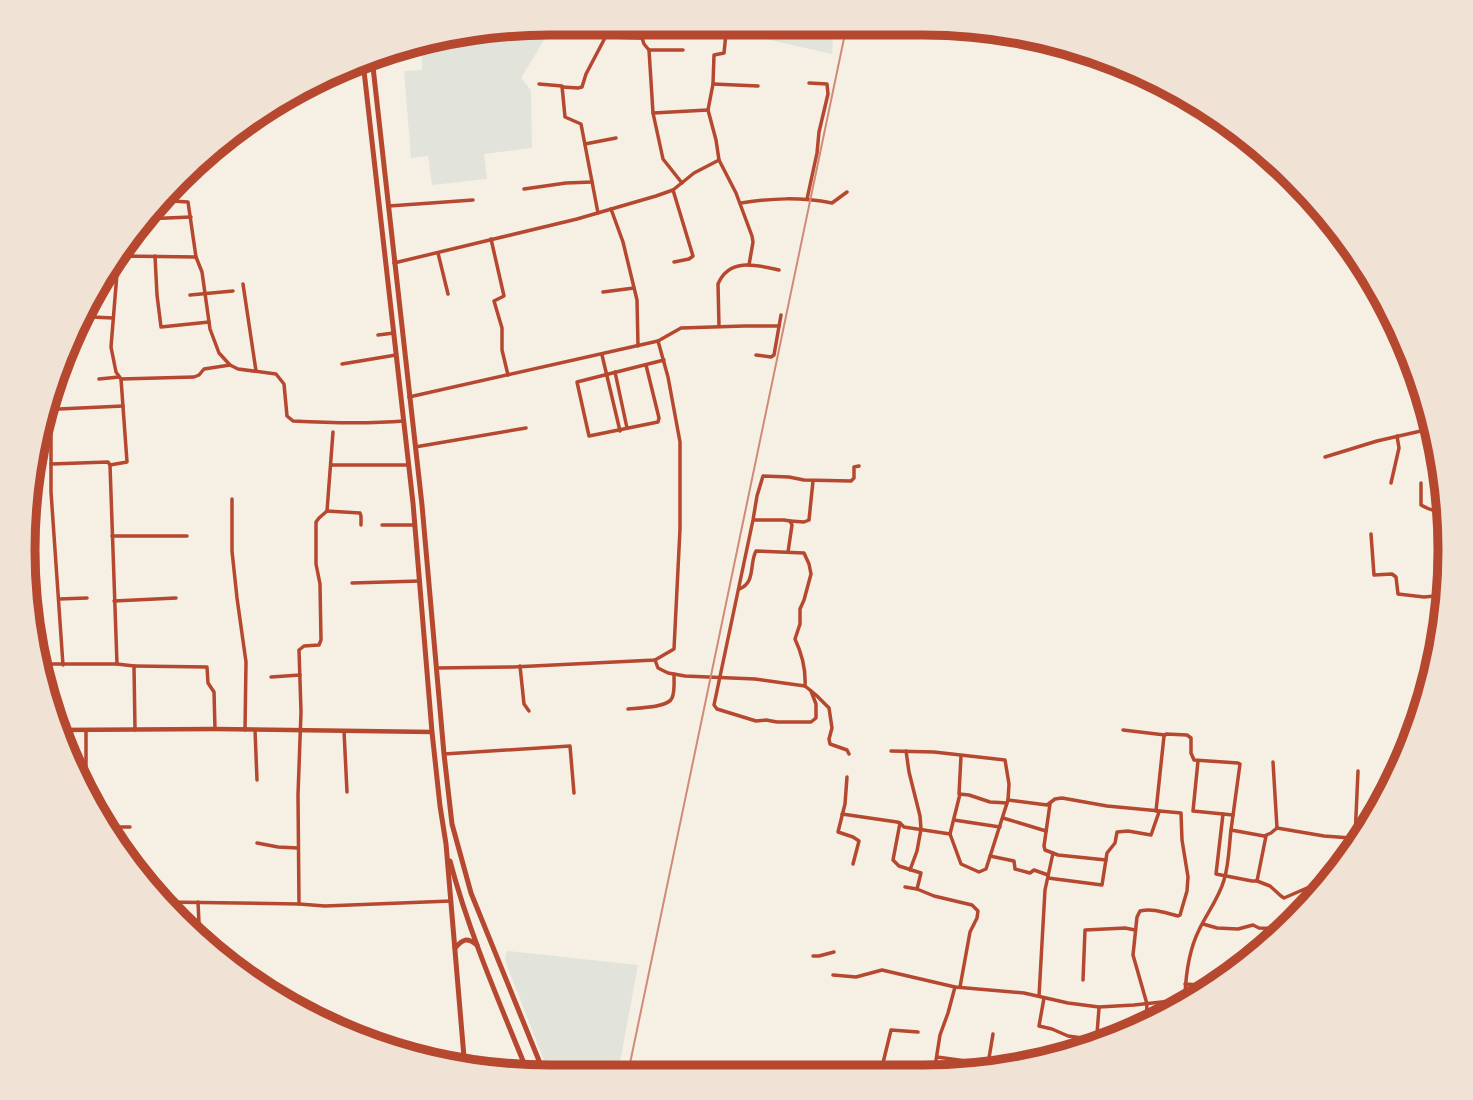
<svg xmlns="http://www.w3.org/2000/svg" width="1473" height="1100" font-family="'Golos Text',sans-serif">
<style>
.green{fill:#e2e4dc}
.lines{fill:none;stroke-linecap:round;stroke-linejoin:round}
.minor{stroke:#b5482f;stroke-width:3.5}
.secondary{stroke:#b5482f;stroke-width:4.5}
.trunk{stroke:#b5482f;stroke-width:5}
.rail{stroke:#cf8b77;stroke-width:2}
.rim{fill:none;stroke:#b5482f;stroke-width:9}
</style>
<rect width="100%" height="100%" fill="#f6efe4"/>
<g class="green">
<path d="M758 23 834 24 832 54 756 37Z"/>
<path d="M534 25 535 35 546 37 521 78 531 90 532 148 484 154 487 179 432 185 428 156 411 158 404 71 422 70V42L496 35V30Z"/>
<path d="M507 951 638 965 618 1073H549L507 966 505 958Z"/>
</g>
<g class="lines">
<g class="minor">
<path d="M592 23C601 41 624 37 642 38L644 44 649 50 653 113 663 159 682 183"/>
<path d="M727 23 724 53 714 55 713 84 708 110 716 140 719 160 736 193 752 236 753 242 749 265"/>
<path d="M642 38 644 23"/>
<path d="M649 50H683"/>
<path d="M539 84 562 86 565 117 581 124 598 213"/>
<path d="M713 84 758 86"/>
<path d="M562 87 578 88 582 87 586 74 606 36"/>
<path d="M653 113 708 110"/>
<path d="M585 144 616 138"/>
<path d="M524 189 566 183 592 182"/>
<path d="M673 190 693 256 689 259 674 262"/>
<path d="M807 199 817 153 819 132 828 94 827 84 809 83"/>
<path d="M157 200 188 202 196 257 202 272 210 329 219 353 230 365 238 369 276 374 284 384 287 416 293 421C330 423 367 424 404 421"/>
<path d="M741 203C773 198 800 197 832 203L847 192"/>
<path d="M389 206 473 200"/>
<path d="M611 209 623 242 637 300 638 346"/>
<path d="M143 219 191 217"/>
<path d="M491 239 504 296 494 301 502 328V350L508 375"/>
<path d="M438 253 448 294"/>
<path d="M155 256 157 295 161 327 209 322"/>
<path d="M394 263 577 219 656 196 673 190 694 173 719 160"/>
<path d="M243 284 256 371"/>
<path d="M603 292 634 288"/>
<path d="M190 295 233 291"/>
<path d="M92 317 113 318"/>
<path d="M719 326 718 284C729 257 757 265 779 270"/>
<path d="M378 335 394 333"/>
<path d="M602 355 620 431"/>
<path d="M756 355 771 357 774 355 781 315"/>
<path d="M342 364 396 355"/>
<path d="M646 365 659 418 658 422 589 436 577 382 664 360"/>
<path d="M615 372 627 428"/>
<path d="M99 379 119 377"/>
<path d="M121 379 194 377 199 375 204 369 230 365"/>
<path d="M409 397 658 341 681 328 744 326H779"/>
<path d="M59 409 123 406"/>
<path d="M51 431V492L63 665"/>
<path d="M415 447 526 428"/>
<path d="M1325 457 1377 441 1434 428"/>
<path d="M51 464 108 462 110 465 127 462 121 379 116 372 111 347 117 273 121 256 196 257"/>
<path d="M110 465 117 664 134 666 135 730"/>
<path d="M331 465H409"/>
<path d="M1391 483 1399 448 1397 436"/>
<path d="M1421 483V505C1430 510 1436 512 1447 512"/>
<path d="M232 499V551L237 598 246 662 245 730"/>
<path d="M327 511 360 513 361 516V525"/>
<path d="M754 520H784L790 521 792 525 788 552"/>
<path d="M790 521 804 522 809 520 813 481"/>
<path d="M382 525H415"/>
<path d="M1371 534 1374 575 1392 574 1396 577 1398 594 1424 597 1446 595"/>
<path d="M112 536H187"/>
<path d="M352 583 420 581"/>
<path d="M739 589C756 583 749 564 756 551L804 553 809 564 811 574 804 600 800 609V624L795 639C802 654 806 669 805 686"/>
<path d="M59 599 87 598"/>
<path d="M114 601 176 598"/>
<path d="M655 660 658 668 668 673 685 676 755 679 805 686 816 695 829 708 832 728 829 739 830 744 847 750 849 754"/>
<path d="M40 664H117"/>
<path d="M134 666 207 667 208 683 214 692 215 729"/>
<path d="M520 666 524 704 529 711"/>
<path d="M437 668 513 667 655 660 674 649 680 529V442L668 377 658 341"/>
<path d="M271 677 300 675"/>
<path d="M811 691 816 704V718L811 722H777L766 720 756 721 717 709 714 705 753 520 757 496 763 476 789 477 804 480 851 481 854 478V467L859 466"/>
<path d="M628 709C638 708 668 708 672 698 675 692 674 680 674 674"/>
<path d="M86 730V792"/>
<path d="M255 730 257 780"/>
<path d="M1123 730 1165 735"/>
<path d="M344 731 347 792"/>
<path d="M906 751 909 772 920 816 921 829 917 851 910 870"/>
<path d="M444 754 570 746 574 793"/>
<path d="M961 756 959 794 969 795 990 802 1007 803"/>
<path d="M1198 761 1193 811 1233 815"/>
<path d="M1273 762 1277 828"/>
<path d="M847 777 845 804 838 832 853 837 859 841 853 864"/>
<path d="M1008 800 1047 805 1055 799 1062 798 1107 806 1181 813 1182 840 1188 877 1187 891 1180 915 1178 916C1165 913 1154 908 1140 911L1137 917 1133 955 1147 1004 1146 1023"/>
<path d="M1050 804 1044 846 1045 850 1058 855 1106 860"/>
<path d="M1156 811 1164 736 1166 734 1187 735 1191 738V753L1194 760 1238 763 1240 764 1231 830 1264 836 1271 833 1277 828 1324 836 1364 839"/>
<path d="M842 814 897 822 900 823 904 827 950 834 961 864 979 872 986 869 1008 800 1009 784 1005 760 934 752 891 751"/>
<path d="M1223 814 1216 874 1252 881H1257L1266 836"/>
<path d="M1003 818 1046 831"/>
<path d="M954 820 1000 827"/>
<path d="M900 823 893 860 899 866 921 873 917 889 934 896 972 905 978 911 977 918 970 932 960 987"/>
<path d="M104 827H130"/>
<path d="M950 834 960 794"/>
<path d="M1355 838 1358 771"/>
<path d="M257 843 278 847 298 848"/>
<path d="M990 856 1014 861 1015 869 1030 873 1034 870 1048 875"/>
<path d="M1342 866 1346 838"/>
<path d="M1048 878 1102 885 1107 853 1115 843 1117 832 1128 831 1151 835 1159 812"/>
<path d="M1257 881 1270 886 1281 896 1284 898 1307 888 1324 889"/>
<path d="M905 887 917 889"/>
<path d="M163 902 299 904 325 906 451 901"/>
<path d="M198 902 200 944"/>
<path d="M299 904 298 795 301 712 299 650 304 646 319 645 321 640 320 584 316 564V522L319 518 327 511 333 432"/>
<path d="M1203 924 1217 928 1238 929 1253 925 1259 928 1288 929"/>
<path d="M813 956H819L834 952"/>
<path d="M833 975 856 977 882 970 955 987 1024 993 1068 1003 1099 1007 1134 1005 1171 1001 1182 998 1185 995C1186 972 1189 950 1199 930 1207 913 1219 898 1224 880 1229 864 1229 847 1231 830"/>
<path d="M1083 980 1085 930 1125 928 1135 930"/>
<path d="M1185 984C1195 985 1202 984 1206 993"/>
<path d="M1039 996 1045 890 1053 853"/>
<path d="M1044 998 1039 1026 1052 1029 1068 1036 1097 1040"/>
<path d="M1160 1003 1164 1014"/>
<path d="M1096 1047 1099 1008"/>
<path d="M937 1057 988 1064 1022 1066"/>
<path d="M824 1063 881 1071"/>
<path d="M988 1064 993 1034"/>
<path d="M881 1071 891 1030 918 1032"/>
<path d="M934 1073 940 1035 948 1013 955 987"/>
</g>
<path class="secondary" d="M56 730 215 729 432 732"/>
<g class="trunk">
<path d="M372 58 422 505 444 754 452 824 471 893 544 1073"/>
<path d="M363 62 413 503 432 732 440 806 446 844 465 1069"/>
<path d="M450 861C469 933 500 1004 528 1073"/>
<path d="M455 948C463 939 467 937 477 945"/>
</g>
<path class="rail" d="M628 1073 847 24"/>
</g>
<path d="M0 0H1473V1100H0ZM550 35H923A515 515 0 0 1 1438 550V550A515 515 0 0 1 923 1065H550A515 515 0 0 1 35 550V550A515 515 0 0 1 550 35Z" fill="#f1e2d6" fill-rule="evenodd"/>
<path class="rim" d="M550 35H923A515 515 0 0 1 1438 550V550A515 515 0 0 1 923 1065H550A515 515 0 0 1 35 550V550A515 515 0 0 1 550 35Z"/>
</svg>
